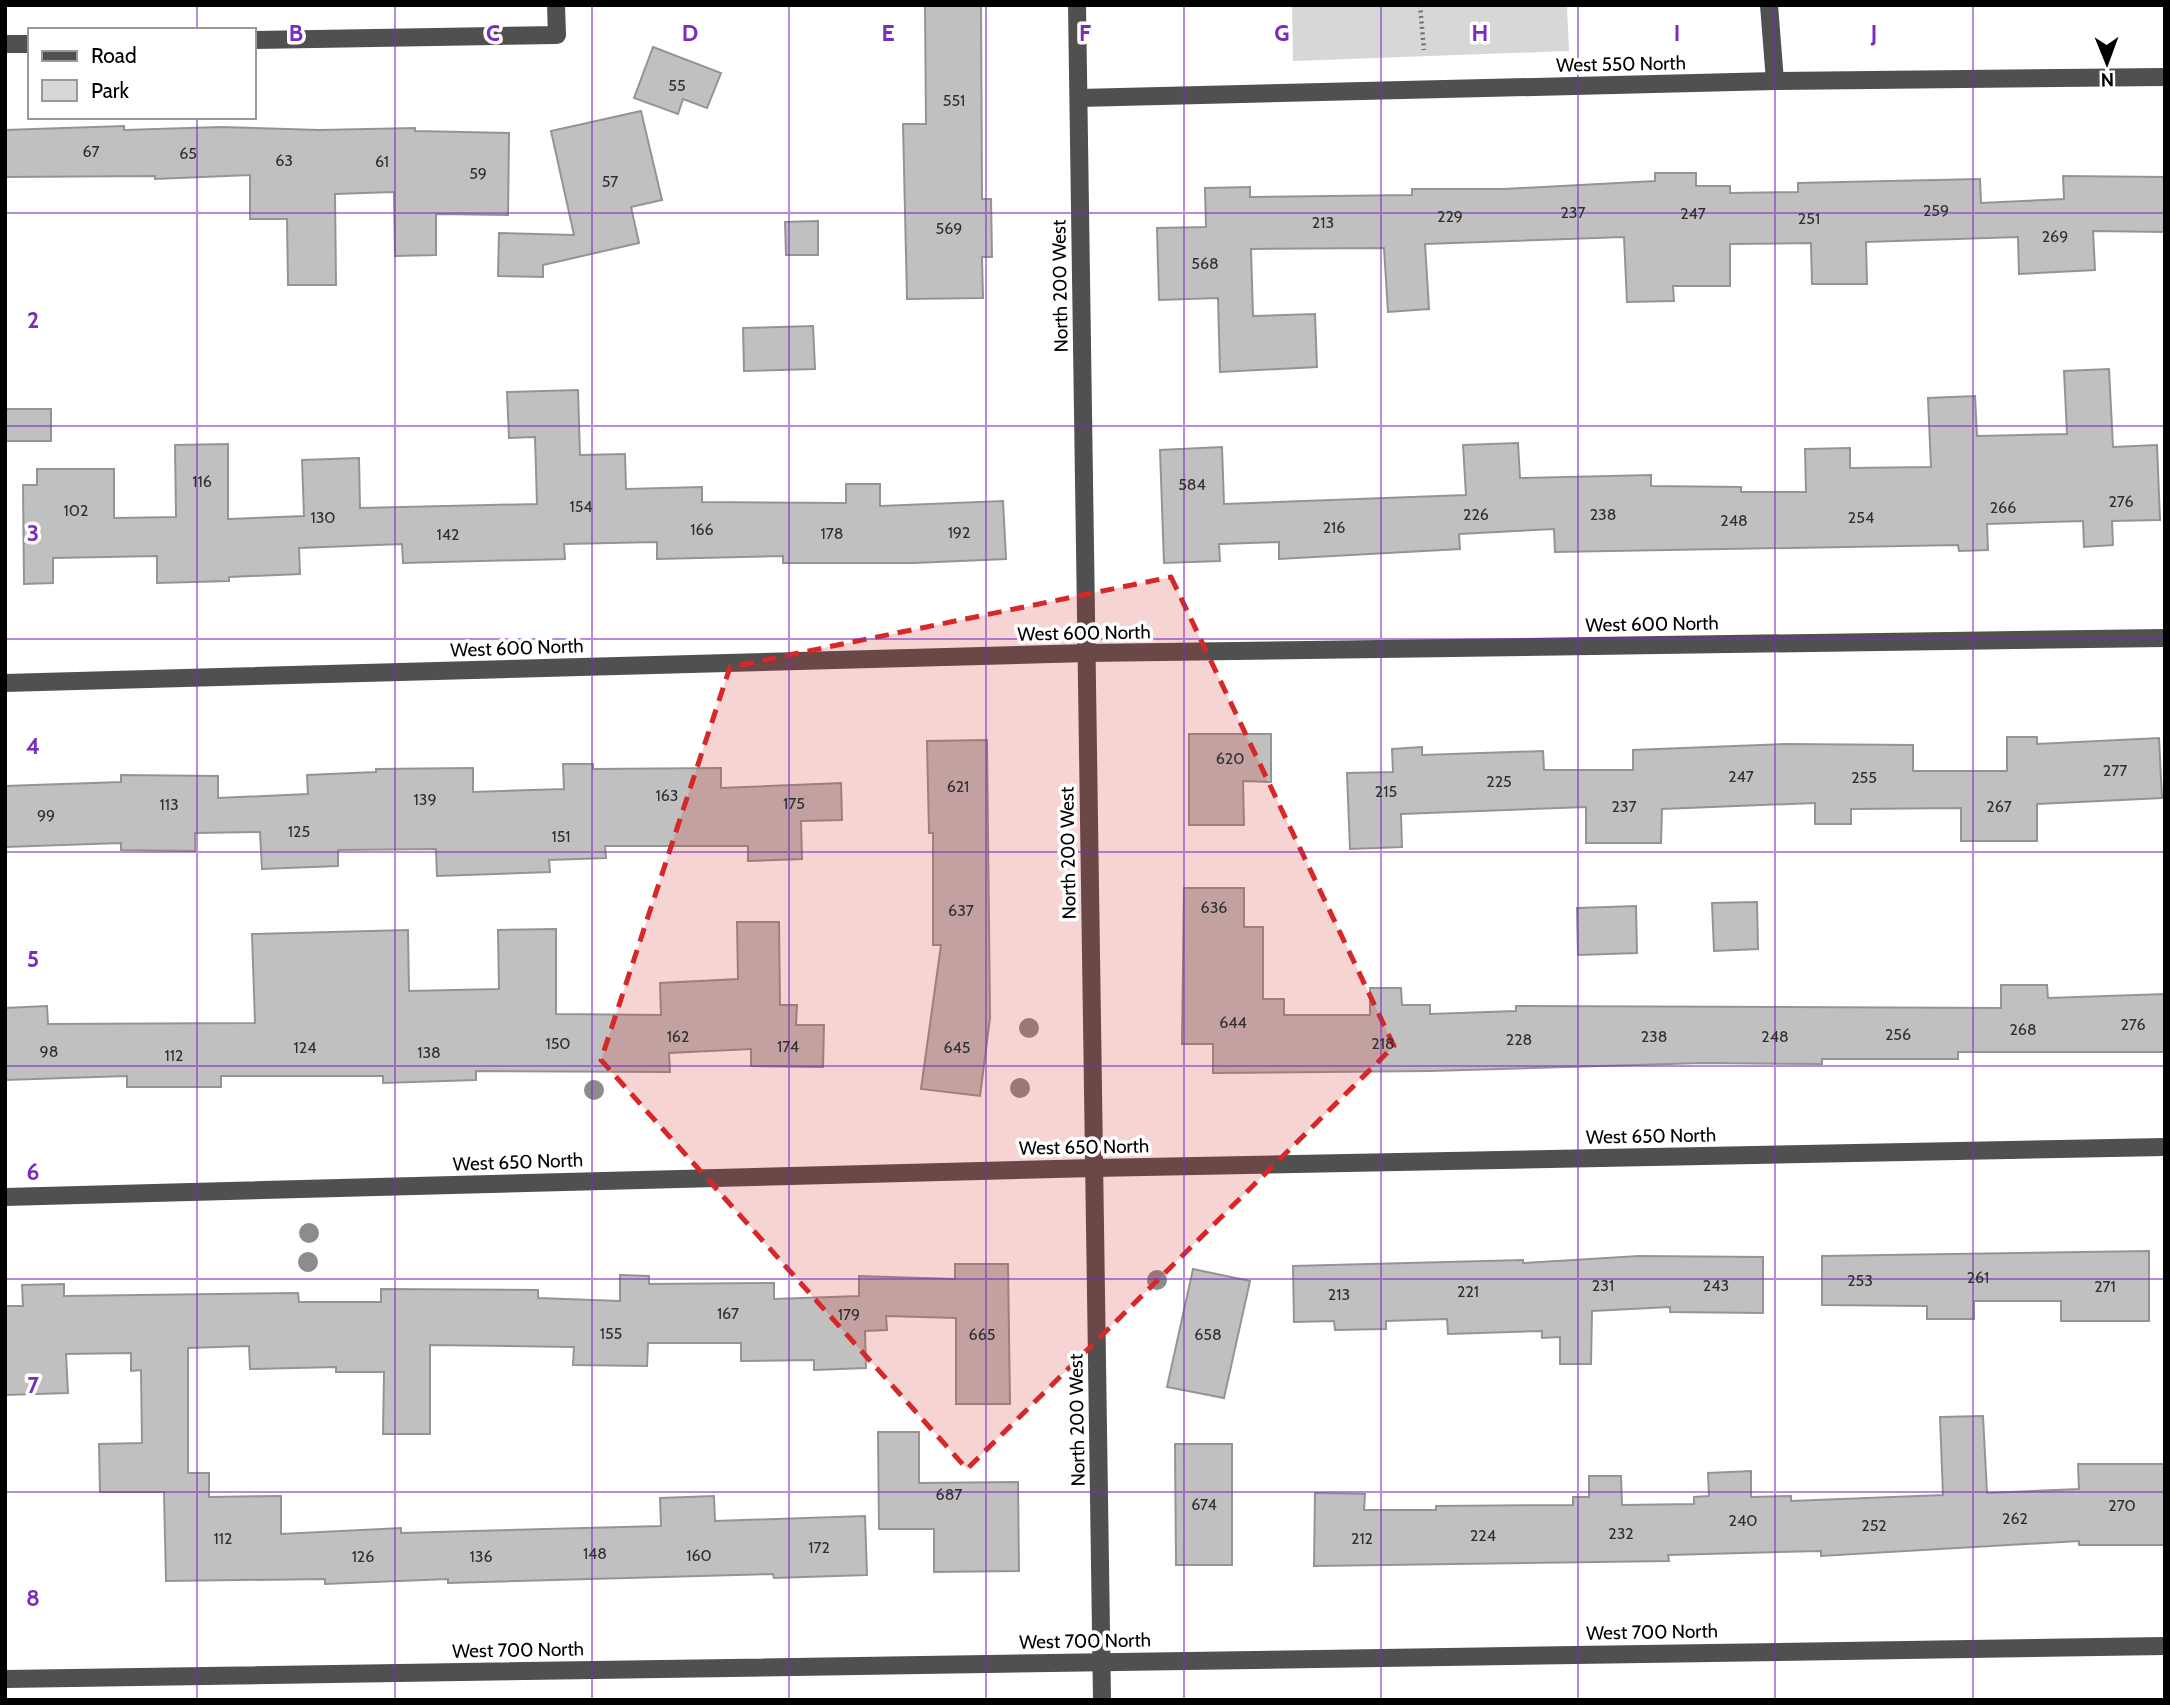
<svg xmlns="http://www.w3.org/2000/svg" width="2170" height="1705" font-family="Cabin,sans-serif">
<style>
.green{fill:#d7d7d7}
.building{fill:#c0c0c0;stroke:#949494;stroke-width:2}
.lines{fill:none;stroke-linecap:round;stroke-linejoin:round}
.path{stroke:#727272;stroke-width:4.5;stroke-dasharray:2 3.5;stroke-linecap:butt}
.minor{stroke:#505050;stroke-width:18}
.tree{fill:#8c8c8c}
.marked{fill:#d62828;fill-opacity:0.2;stroke:#d62828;stroke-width:5;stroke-dasharray:14 9;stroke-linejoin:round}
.grid{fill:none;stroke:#7b2cbf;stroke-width:2;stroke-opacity:0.55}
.labels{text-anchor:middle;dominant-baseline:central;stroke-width:7;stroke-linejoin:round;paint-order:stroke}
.number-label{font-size:16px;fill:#303030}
.street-label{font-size:19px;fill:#000;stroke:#fff}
.grid-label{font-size:23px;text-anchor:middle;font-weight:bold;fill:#7b2cbf;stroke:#fff;stroke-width:7;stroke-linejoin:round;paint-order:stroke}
</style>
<rect width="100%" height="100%" fill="#fff"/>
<path class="green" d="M1292 5H1567L1569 51 1293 61Z"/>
<g class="building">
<path d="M925 5H981L982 199H991L992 257H982L983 298 907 299 903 124H926Z"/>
<path d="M653 47 721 73 707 108 683 99 678 114 634 98Z"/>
<path d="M641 111 662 200 631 207 639 243 543 265V277L498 276 499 233 574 235 551 131Z"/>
<path d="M124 126V130L221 127 319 130 415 128V131L509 133 508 215 436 214V255L395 256 394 192 335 194 336 285H288L287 219H250V175L155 179V176L5 177V130Z"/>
<path d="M1655 173H1696V186H1730V193L1798 192V183L1980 179 1981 203 2064 199 2063 176 2165 177V232L2093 231 2095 270 2019 274 2018 237 1866 242 1867 284H1812L1811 243 1730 244V286H1673L1674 301 1627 302 1624 237 1425 244 1429 309 1388 312 1384 248 1251 249 1253 316 1315 314 1317 367 1220 372 1218 298 1159 300 1157 228 1206 227 1205 188 1250 187V197L1412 195V189H1504L1655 181Z"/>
<path d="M818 221V255H786L785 222Z"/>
<path d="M813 326 815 369 744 371 743 328Z"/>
<path d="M2109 369 2113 447 2157 445 2160 520 2112 521 2113 545 2084 547 2083 521 1987 524 1988 550 1959 551 1958 545 1555 552 1554 529 1459 534 1460 549 1279 559V542L1219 544 1220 561 1164 563 1160 450 1222 447 1224 504 1466 495 1463 445 1518 443 1520 478 1651 475V486L1741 487V492H1806L1805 449 1850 448V468L1931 467 1928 398 1975 396 1977 436 2067 434 2064 371Z"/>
<path d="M578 390 580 455 625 454 626 489 702 487V502L846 503V484H880V506L1003 501 1006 559 913 563H783V556L657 559V542L564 544 565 559 403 563 402 544 299 548 300 574 229 577V581L157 583V556L53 558V583L24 584 23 485H37V469H114V518L176 517 175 445 228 444V519L304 516 302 460 359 458 360 508 537 504 535 437 509 438 507 392Z"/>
<rect x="5" y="409" width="46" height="32"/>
<path d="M1189 734H1271V782L1243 781 1244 825H1189Z"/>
<path d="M2007 737H2037V744L2159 738 2162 798 2037 804V841H1961V808L1851 809V824H1815V803L1662 809 1661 843H1586V807L1401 814 1402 847 1350 849 1347 773 1393 772 1392 749 1422 747V755L1543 751 1544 770H1633V750L1785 744 1913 745V771H2007Z"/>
<path d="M987 740 990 1018 980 1096 921 1089 941 945H933V833H929L927 741Z"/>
<path d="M563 764H593V769L721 768V788L841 783 842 820 801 821 802 859 748 861V846H605L606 858 549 860 550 872 437 876 436 849 338 850V866L262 869 260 832 195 833V851L121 850V843L5 847V786L121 782V775L218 776V798L308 794 307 775 376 772V769L473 768V792L564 789Z"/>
<path d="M1184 888H1244V927H1263V999H1284V1015H1370V988H1401L1402 1005H1430V1014L1516 1011V1006L2001 1008V985H2047L2048 998 2165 994V1052H1958V1059H1822V1064L1703 1063 1430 1071 1213 1073V1044H1182Z"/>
<path d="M1757 902 1758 949 1714 951 1712 903Z"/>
<path d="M1636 906 1637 953 1578 955 1577 908Z"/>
<path d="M737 922H779L780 1005H797L796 1025H824L823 1067 751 1066V1049L669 1053 670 1072 476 1071V1080L383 1083V1076H221V1087H127V1076L5 1080V1008L47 1006 48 1024 255 1023 252 934 408 930 409 991 499 989 498 930 556 929V1014L661 1015 660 983 738 979Z"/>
<path d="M2149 1251V1321H2061V1301H1974V1319H1927V1306L1822 1305V1256Z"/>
<path d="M1639 1256 1763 1257V1313L1670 1312V1307L1592 1311 1591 1364H1560V1337L1542 1338V1331L1448 1334 1447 1319 1386 1321V1329L1335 1330 1334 1321 1294 1322 1293 1266 1523 1260V1263Z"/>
<path d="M955 1264H1008L1010 1404H956V1318L886 1316 887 1330 865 1331 866 1368 814 1370V1360L741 1361V1343H648L647 1366 573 1365 574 1347 430 1345V1434H383L384 1372H336V1367L250 1369 249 1346 188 1348V1473H209V1497L281 1496V1534L401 1528V1533L661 1526 660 1498 714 1496 715 1521 865 1516 867 1575 774 1578 773 1574 448 1583V1579L325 1584V1579L166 1581 164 1492H100L99 1444 142 1443 141 1370 131 1371V1353L66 1354 68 1393 5 1395V1306H23L22 1285 64 1284V1296L298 1293 299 1302H381V1289L538 1290V1298L620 1301V1275L649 1276V1284L774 1283V1299L859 1296V1276L955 1279Z"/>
<path d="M1193 1269 1250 1281 1224 1398 1167 1387Z"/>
<path d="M1983 1416 1987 1493 2079 1489 2078 1464H2165V1545H2079V1541L1821 1556V1551L1668 1555 1669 1561 1314 1566 1315 1493 1365 1494 1364 1510H1436V1506L1573 1505V1497H1589V1476H1621L1622 1505 1694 1504V1497L1709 1496 1708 1473 1751 1471V1497L1791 1496V1501L1943 1495 1940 1417Z"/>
<path d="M878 1432H919V1483L1018 1482 1019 1571 934 1572V1529H879Z"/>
<path d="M1175 1444H1232V1565H1176Z"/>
</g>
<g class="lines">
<path class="path" d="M1420 5 1424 50"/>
<g class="minor">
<path d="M1077 5 1102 1700"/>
<path d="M1769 5 1775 81"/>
<path d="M254 40 557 35 556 5"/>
<path d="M5 44H30"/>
<path d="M1079 98 1775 81 2165 77"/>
<path d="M5 683 1087 653 2165 638"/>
<path d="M5 1197 1094 1168 2165 1147"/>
<path d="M5 1679 2165 1646"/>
</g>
</g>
<g class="tree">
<circle cx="1029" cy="1028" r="10"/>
<circle cx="1020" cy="1088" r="10"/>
<circle cx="594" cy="1090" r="10"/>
<circle cx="309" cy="1233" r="10"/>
<circle cx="308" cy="1262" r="10"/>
<circle cx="1157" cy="1280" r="10"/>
</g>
<path class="marked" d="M1171 577 1394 1046 967 1469 601 1060 730 667Z"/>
<path class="grid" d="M197 5V30M395 5V1700M592 5V1700M789 5V1700M986 5V1700M1184 5V1700M1381 5V1700M1578 5V1700M1775 5V1700M1973 5V1700M197 117V1700M5 213H2165M5 426H2165M5 639H2165M5 852H2165M5 1066H2165M5 1279H2165M5 1492H2165"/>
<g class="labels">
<g class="number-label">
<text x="677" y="85">55</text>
<text x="954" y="100">551</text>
<text x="91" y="151">67</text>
<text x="188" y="153">65</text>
<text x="284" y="160">63</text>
<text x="382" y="161">61</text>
<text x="478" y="173">59</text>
<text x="610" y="181">57</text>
<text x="1936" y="210">259</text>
<text x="1573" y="212">237</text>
<text x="1693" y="213">247</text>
<text x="1450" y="216">229</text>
<text x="1809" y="218">251</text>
<text x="1323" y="222">213</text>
<text x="949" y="228">569</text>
<text x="2055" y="236">269</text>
<text x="1205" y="263">568</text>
<text x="202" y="481">116</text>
<text x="1192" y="484">584</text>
<text x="2121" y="501">276</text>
<text x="581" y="506">154</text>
<text x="2003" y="507">266</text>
<text x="76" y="510">102</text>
<text x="1476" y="514">226</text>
<text x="1603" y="514">238</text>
<text x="323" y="517">130</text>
<text x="1861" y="517">254</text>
<text x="1734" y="520">248</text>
<text x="1334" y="527">216</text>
<text x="702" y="529">166</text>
<text x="959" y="532">192</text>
<text x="832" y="533">178</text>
<text x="448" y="534">142</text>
<text x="1230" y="758">620</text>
<text x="2115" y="770">277</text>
<text x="1741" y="776">247</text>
<text x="1864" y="777">255</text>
<text x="1499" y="781">225</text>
<text x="958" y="786">621</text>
<text x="1386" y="791">215</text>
<text x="667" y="795">163</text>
<text x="425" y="799">139</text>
<text x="794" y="803">175</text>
<text x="169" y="804">113</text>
<text x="1624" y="806">237</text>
<text x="1999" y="806">267</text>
<text x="46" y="815">99</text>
<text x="299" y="831">125</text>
<text x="561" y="836">151</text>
<text x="1214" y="907">636</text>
<text x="961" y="910">637</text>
<text x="1233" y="1022">644</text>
<text x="2133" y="1024">276</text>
<text x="2023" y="1029">268</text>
<text x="1898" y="1034">256</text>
<text x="678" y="1036">162</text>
<text x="1654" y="1036">238</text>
<text x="1775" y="1036">248</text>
<text x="1519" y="1039">228</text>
<text x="558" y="1043">150</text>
<text x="1383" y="1043">218</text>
<text x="788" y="1046">174</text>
<text x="305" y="1047">124</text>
<text x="957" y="1047">645</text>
<text x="49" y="1051">98</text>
<text x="429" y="1052">138</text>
<text x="174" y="1055">112</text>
<text x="1978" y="1277">261</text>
<text x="1860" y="1280">253</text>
<text x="1603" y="1285">231</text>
<text x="1716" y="1285">243</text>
<text x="2105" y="1286">271</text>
<text x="1468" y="1291">221</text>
<text x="1339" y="1294">213</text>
<text x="728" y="1313">167</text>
<text x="849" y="1314">179</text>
<text x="611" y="1333">155</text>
<text x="982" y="1334">665</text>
<text x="1208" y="1334">658</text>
<text x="949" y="1494">687</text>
<text x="1204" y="1504">674</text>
<text x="2122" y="1505">270</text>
<text x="2015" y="1518">262</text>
<text x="1743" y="1520">240</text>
<text x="1874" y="1525">252</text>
<text x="1621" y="1533">232</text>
<text x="1483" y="1535">224</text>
<text x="223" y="1538">112</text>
<text x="1362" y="1538">212</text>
<text x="819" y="1547">172</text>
<text x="595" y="1553">148</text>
<text x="699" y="1555">160</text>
<text x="363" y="1556">126</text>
<text x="481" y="1556">136</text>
</g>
<g class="street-label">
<text transform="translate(1621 64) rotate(-1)">West 550 North</text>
<text transform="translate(1060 286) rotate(-91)">North 200 West</text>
<text transform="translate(1652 624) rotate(-1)">West 600 North</text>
<text transform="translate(1084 633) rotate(-1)">West 600 North</text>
<text transform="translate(517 648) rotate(-2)">West 600 North</text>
<text transform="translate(1068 853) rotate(-91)">North 200 West</text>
<text transform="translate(1651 1136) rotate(-1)">West 650 North</text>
<text transform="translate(1084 1147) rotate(-1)">West 650 North</text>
<text transform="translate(518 1162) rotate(-2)">West 650 North</text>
<text transform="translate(1077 1420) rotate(-91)">North 200 West</text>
<text transform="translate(1652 1632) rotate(-1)">West 700 North</text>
<text transform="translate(1085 1641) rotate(-1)">West 700 North</text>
<text transform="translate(518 1650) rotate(-1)">West 700 North</text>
</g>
</g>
<g class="grid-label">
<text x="296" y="41">B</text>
<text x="493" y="41">C</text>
<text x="690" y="41">D</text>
<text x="888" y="41">E</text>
<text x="1085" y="41">F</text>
<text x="1282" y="41">G</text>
<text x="1480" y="41">H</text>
<text x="1677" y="41">I</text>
<text x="1874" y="41">J</text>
<text x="33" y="328">2</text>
<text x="33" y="541">3</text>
<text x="33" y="754">4</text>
<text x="33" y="967">5</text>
<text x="33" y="1180">6</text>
<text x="33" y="1393">7</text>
<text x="33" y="1606">8</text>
</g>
<rect width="2170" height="1705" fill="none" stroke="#000000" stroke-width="14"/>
<rect x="28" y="28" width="228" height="91" fill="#ffffff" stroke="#999999" stroke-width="2"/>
<rect x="42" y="51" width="35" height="10" fill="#505050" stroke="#999999" stroke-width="2"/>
<text x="91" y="63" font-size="21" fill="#000000">Road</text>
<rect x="42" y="80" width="35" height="21" fill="#d7d7d7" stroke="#999999" stroke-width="2"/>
<text x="91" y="98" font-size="21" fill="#000000">Park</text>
<g transform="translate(2107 63) rotate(179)" stroke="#ffffff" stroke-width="5" paint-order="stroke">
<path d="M0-5L12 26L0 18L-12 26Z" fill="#000000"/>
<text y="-10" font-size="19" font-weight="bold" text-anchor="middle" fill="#000000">N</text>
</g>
</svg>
